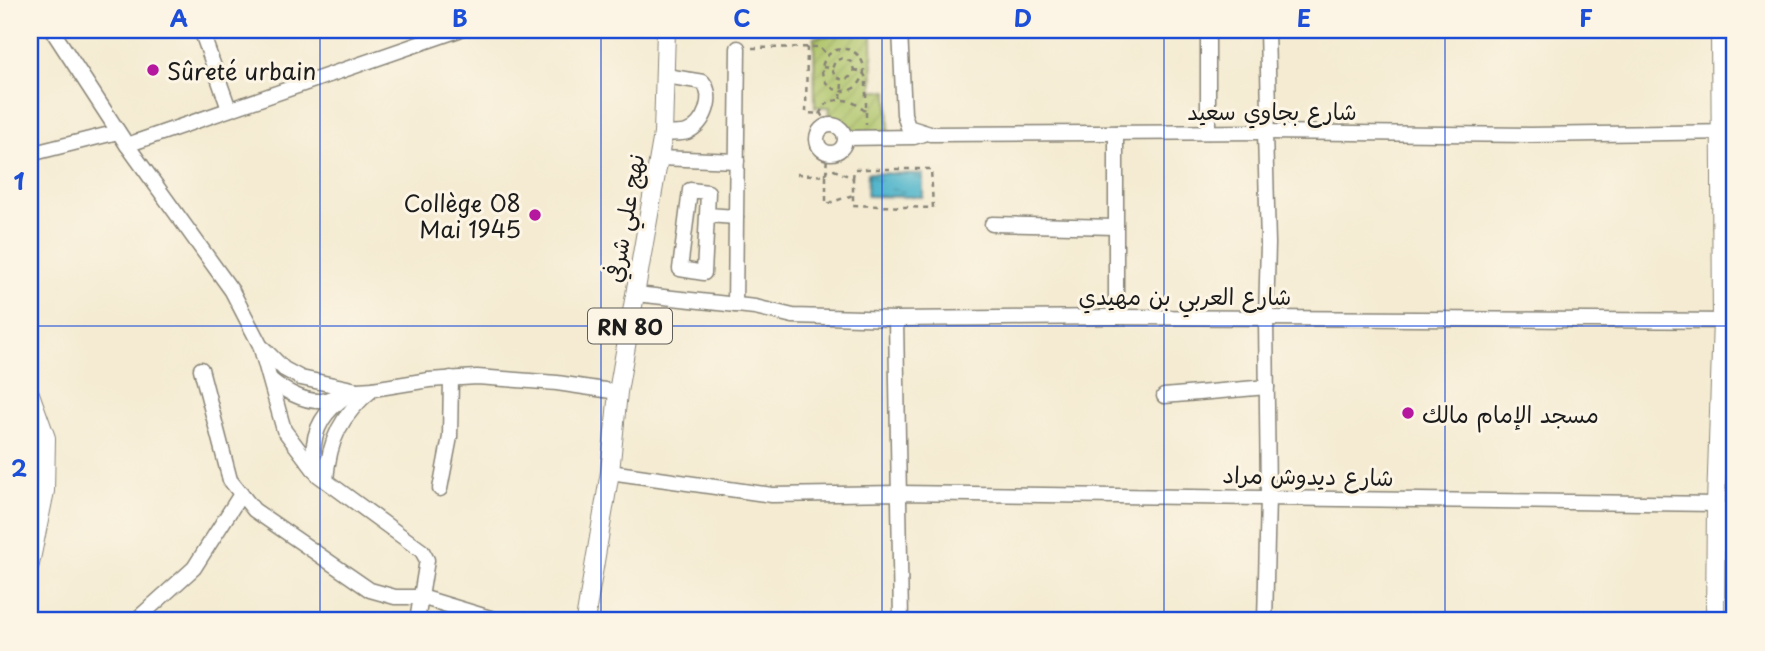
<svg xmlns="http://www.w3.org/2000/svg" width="1765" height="651" font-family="'Playpen Sans','Playpen Sans Arabic',sans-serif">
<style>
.garden{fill:url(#garden-furrows);stroke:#667043;stroke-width:2}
.water{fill:url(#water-ripples);stroke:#346873;stroke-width:2}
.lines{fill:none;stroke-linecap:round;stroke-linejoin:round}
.minor-casing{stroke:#888477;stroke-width:17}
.major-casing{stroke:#888477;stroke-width:20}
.path{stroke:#888477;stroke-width:2.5;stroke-dasharray:5 5;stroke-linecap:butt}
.minor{stroke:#fff;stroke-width:14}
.major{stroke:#fff;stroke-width:18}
.grid{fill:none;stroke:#1d4ed8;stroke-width:2;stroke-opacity:0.55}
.poi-dot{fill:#b5179e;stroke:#fcf5e5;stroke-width:2.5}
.labels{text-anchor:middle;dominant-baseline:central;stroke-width:6;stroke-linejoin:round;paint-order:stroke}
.shield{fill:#fcf5e5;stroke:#5f5d58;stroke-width:2}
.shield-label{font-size:21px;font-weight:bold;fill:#1c1c1c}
.poi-label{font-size:23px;fill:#1c1c1c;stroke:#fcf5e5;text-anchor:start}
.street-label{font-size:23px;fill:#1c1c1c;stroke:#fcf5e5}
.neatline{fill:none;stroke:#1d4ed8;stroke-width:2.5}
.grid-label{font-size:23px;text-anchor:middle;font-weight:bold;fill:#1d4ed8}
</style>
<defs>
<pattern id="garden-furrows" width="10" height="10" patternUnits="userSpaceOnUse" patternTransform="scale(1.75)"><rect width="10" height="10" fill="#afc56a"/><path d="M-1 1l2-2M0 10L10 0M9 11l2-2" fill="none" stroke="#96a95b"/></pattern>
<pattern id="water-ripples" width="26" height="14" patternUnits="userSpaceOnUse" patternTransform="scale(1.75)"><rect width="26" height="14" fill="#4bb3ca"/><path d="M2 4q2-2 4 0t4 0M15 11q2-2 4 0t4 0" fill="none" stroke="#3e91a3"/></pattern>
</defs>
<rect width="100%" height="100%" fill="#fcf5e5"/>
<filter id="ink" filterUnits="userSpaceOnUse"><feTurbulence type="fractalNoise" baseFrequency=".0143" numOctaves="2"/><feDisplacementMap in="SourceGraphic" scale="14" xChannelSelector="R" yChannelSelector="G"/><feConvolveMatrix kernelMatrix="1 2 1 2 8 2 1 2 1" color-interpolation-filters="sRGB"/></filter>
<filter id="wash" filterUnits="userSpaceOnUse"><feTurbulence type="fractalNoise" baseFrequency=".00686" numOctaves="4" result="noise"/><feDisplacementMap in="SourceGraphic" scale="28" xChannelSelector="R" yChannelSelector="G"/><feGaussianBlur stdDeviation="1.57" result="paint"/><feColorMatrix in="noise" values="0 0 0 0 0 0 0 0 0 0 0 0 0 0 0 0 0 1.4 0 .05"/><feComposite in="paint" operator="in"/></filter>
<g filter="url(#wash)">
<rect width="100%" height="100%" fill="#f4ebd2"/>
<path class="garden" d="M872 32 873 91H888L889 131H849L839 119 829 117 830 107H815L814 37Z"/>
<path class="water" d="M868 173 923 174V197L867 196Z"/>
</g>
<g filter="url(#ink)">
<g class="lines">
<defs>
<g id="minor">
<path d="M52 30 127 145 232 291 260 345 284 430 318 475 422 551 427 560 417 621"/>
<path d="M201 30 229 109"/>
<path d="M900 30 904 114 908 127 930 134 1265 132 1530 135 1735 132"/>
<circle cx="831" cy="139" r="14"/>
<path d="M1208 132V30"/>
<path d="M1116 133V317"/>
<path d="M663 134C670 133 681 134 687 132 705 124 715 97 703 82L666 76"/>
<path d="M845 138 914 137 923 134"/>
<path d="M127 145 459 30"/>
<path d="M30 154 118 132"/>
<path d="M659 158 737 161"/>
<path d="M707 215 704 273 680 269 690 190 708 192 707 215 736 217"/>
<path d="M992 224 1115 227"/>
<path d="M1720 228H1735"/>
<path d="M636 294 755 307 793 316 896 319 1116 317 1735 321"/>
<path d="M735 305 738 48"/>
<path d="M896 319 901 621"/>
<path d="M263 348 284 369 301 378 357 390 373 389 429 380 477 377 557 383 618 392"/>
<path d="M201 369 230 480 254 510 370 590 395 597H421L500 621"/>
<path d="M270 379C283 390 303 402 321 401 328 400 336 396 342 394"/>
<path d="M1164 396 1267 387"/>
<path d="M317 471C316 463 312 452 314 444 317 418 336 401 357 390"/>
<path d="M610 472 772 495 899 493 1716 504"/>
<path d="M326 480C329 440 341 415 373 389"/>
<path d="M440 489 450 437 451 378"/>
<path d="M135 621 194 568 241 494"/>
<path d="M1265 621 1268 497 1266 318 1268 244 1265 132 1269 110 1267 30"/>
</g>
<g id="major">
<path d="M30 394 46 438 45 491 30 564"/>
<path d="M585 621 610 472 618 392 663 134 666 30"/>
<path d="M1715 621 1716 504 1722 320 1720 30"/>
</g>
</defs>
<use href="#minor" class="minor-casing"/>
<use href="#major" class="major-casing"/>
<g class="path">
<path d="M807 47 806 113 822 114 827 126"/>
<path d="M752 48 820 47 826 54"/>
<circle cx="843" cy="70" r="21"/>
<path d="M823 67 832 69 835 77 843 80 850 77 854 70 851 62 843 58 835 61 832 69"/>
<path d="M854 70 863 72 866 78V124"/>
<path d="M841 99 842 82"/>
<path d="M819 114 826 104C840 96 853 100 865 111"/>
<path d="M797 174 826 176 827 151"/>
<path d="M826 176V204L853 195V178L834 170H826"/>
<path d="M853 178 854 169H931L933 208 853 205V195"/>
</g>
<use href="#minor" class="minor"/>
<use href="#major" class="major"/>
</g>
</g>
<path class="grid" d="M320 30V621M601 30V621M882 30V621M1164 30V621M1445 30V621M30 326H1735"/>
<g class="poi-dot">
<circle cx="153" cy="70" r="7"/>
<circle cx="535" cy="215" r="7"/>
<circle cx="1408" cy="413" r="7"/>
</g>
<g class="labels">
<rect class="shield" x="588" y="308.5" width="84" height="35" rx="5"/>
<g class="shield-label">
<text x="630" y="326">RN 80</text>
</g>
<g class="poi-label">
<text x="167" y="70">Sûreté urbain</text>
<text x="521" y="202" text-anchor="end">Collège 08<tspan x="521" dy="26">Mai 1945</tspan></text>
<text x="1422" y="413">مسجد الإمام مالك</text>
</g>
<g class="street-label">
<text x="1272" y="110">شارع بجاوي سعيد</text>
<text transform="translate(624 218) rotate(-80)">نهج علي شرفي</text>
<text x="1185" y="295">شارع العربي بن مهيدي</text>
<text transform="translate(1308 475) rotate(1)">شارع ديدوش مراد</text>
</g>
</g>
<rect width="1765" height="651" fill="none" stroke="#fcf5e5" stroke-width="77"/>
<rect x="38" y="38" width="1688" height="574" class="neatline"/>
<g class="grid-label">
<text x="179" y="27">A</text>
<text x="460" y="27">B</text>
<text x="742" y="27">C</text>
<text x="1023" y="27">D</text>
<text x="1304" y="27">E</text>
<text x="1586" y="27">F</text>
<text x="19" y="190">1</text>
<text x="19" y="477">2</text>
</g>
</svg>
